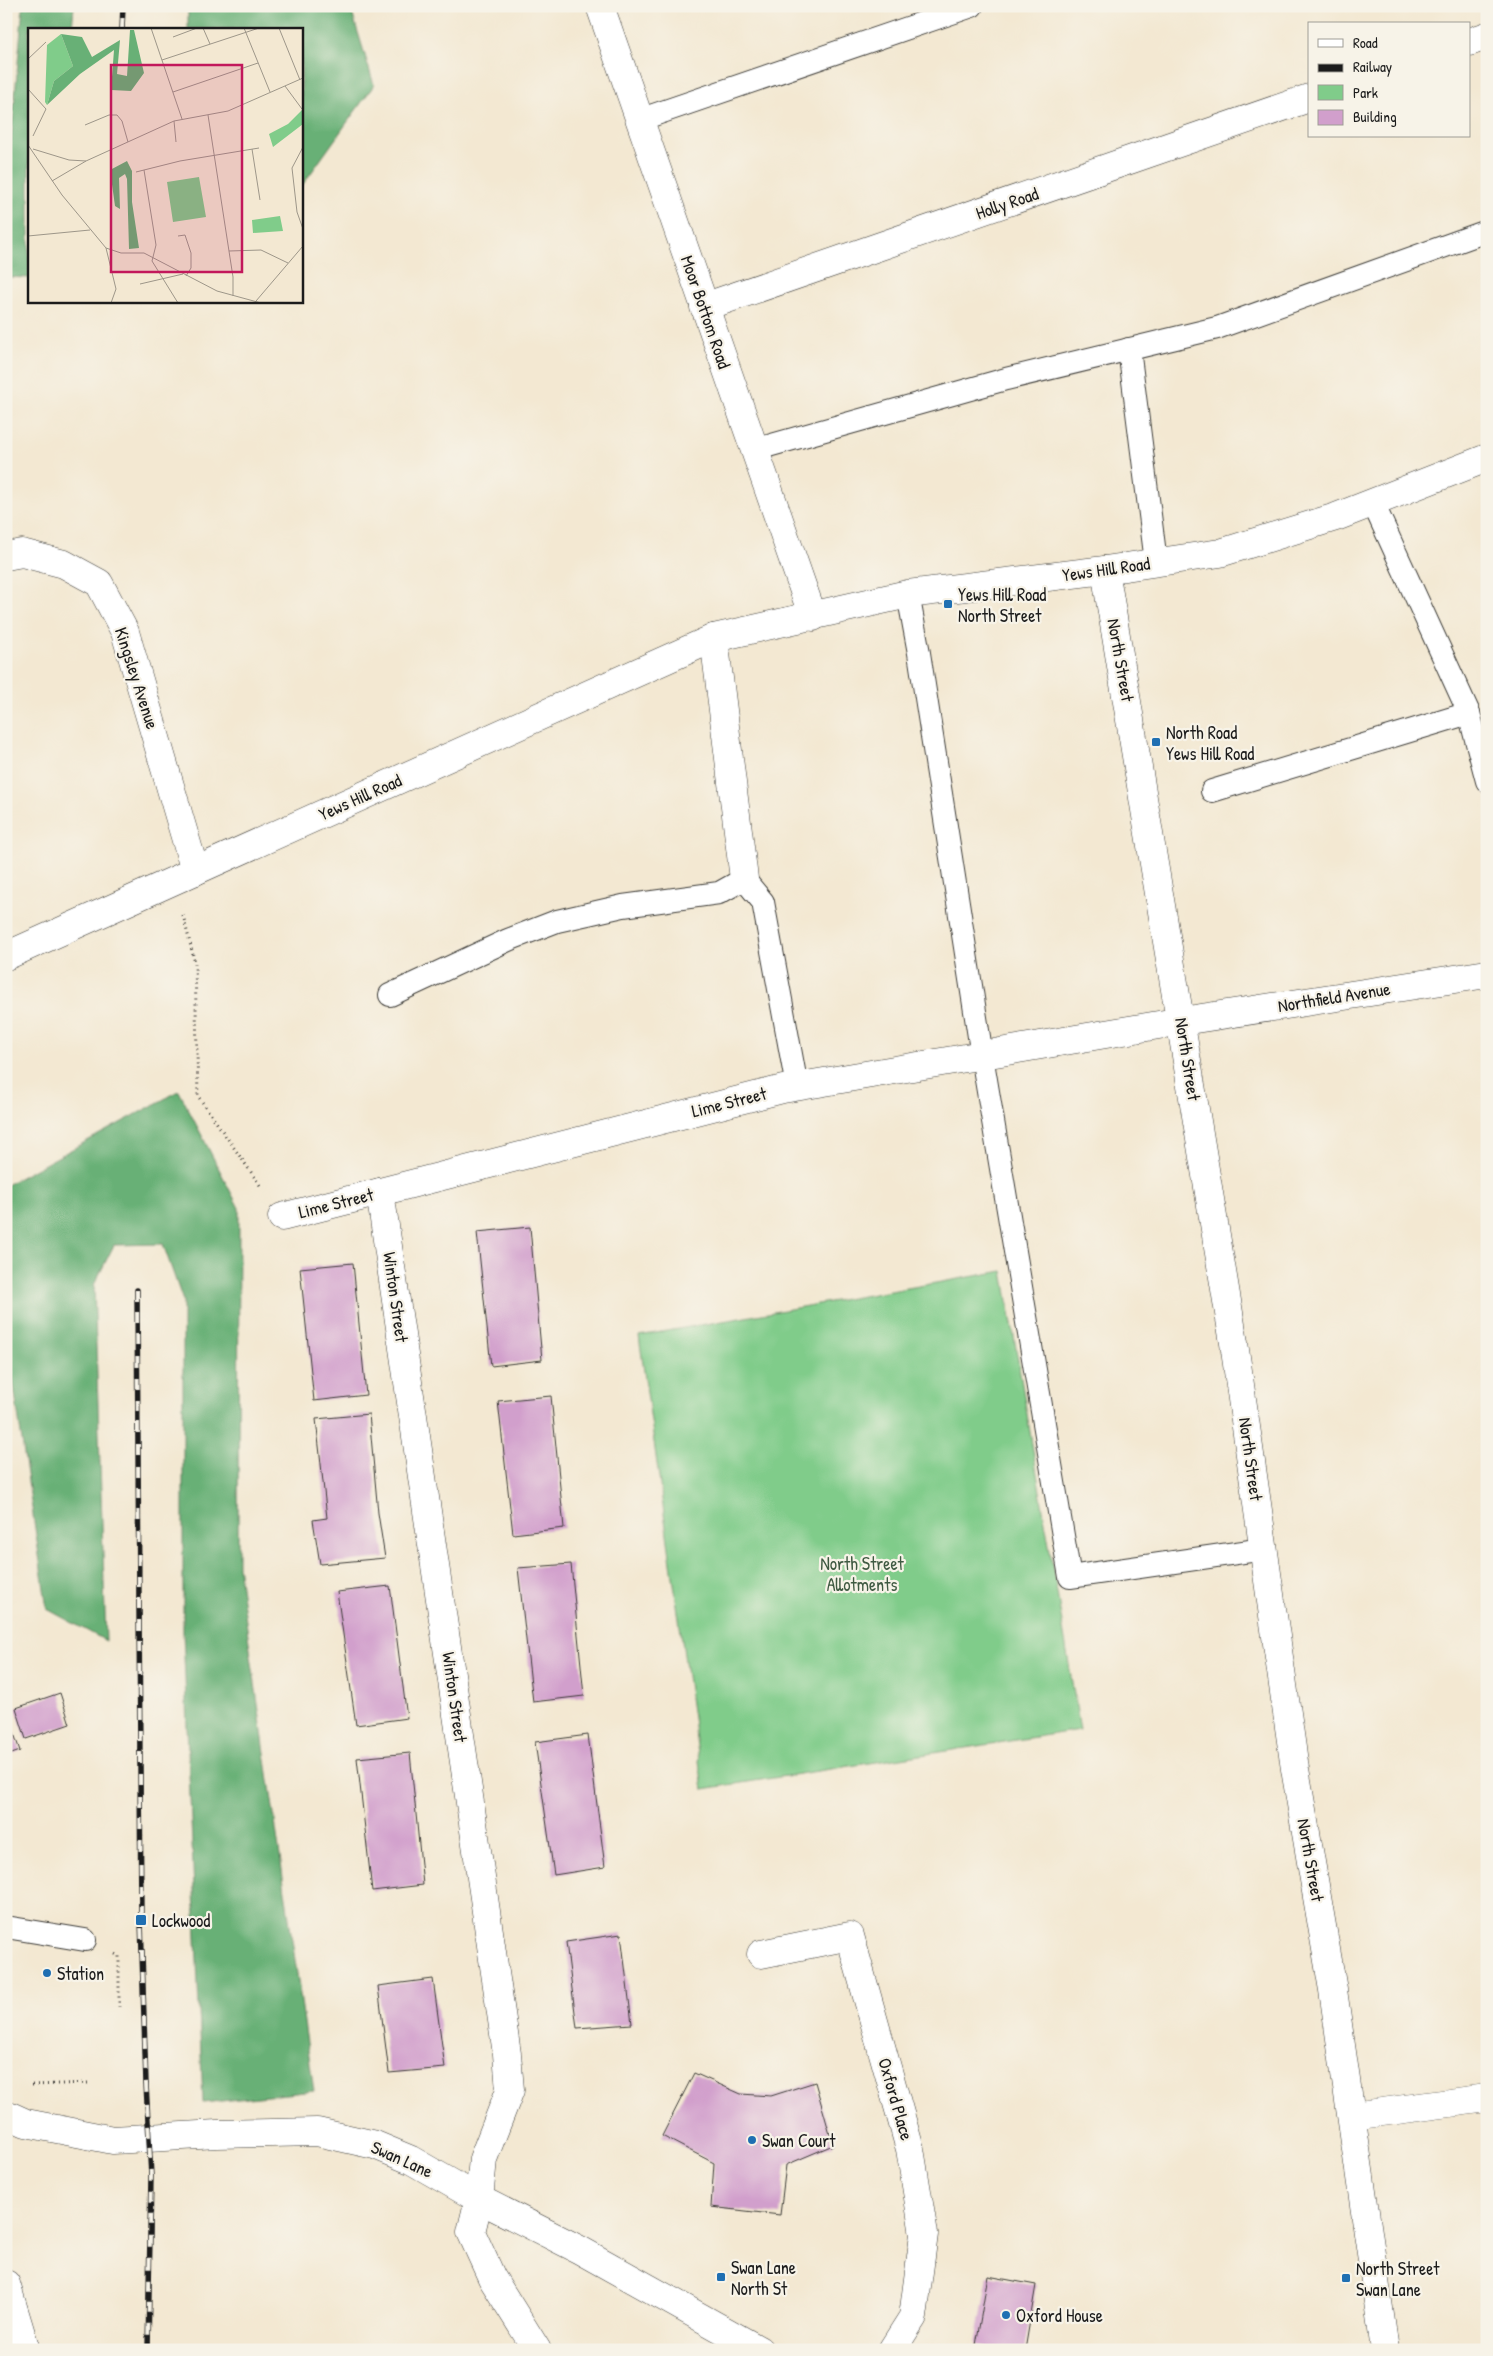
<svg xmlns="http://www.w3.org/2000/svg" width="1493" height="2356" font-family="'Patrick Hand',sans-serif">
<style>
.green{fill:#80cc8a;stroke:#4e7453}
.forest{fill:#68b076;stroke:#426649}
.building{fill:#d19fcc}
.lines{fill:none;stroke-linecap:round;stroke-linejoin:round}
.service-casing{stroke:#3c3b37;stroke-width:24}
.minor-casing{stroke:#3c3b37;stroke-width:29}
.tertiary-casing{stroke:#3c3b37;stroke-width:29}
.path{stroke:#3c3b37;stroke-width:3;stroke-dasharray:1 4;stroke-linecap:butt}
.service{stroke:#fff;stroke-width:22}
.minor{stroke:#fff;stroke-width:28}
.tertiary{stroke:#fff;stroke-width:28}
.rail-casing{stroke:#1c1c1c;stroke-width:5.5}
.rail{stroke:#f7f3e8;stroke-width:4;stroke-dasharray:11;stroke-linecap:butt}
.poi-dot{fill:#1f6fb2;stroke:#f7f3e8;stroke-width:2}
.labels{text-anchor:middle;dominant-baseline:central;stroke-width:4.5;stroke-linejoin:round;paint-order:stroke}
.street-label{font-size:18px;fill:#1c1c1c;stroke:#f7f3e8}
.poi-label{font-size:18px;fill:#1c1c1c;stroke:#f7f3e8;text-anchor:start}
.park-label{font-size:18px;fill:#3f5a42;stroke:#f7f3e8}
.inset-road{fill:none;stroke:#9d9689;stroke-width:1}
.view{fill:#c2185b;fill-opacity:0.15;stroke:#c2185b;stroke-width:2.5}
.inset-edge{fill:none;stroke:#1c1c1c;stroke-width:2.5}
</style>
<rect width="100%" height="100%" fill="#f7f3e8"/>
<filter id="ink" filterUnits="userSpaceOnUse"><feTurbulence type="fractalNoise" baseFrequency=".02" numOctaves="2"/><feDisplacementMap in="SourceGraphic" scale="10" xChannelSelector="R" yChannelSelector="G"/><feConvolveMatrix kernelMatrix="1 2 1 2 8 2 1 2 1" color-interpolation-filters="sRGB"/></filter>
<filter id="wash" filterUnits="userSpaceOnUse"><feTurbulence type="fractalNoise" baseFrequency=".0096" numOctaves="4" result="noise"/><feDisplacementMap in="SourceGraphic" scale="20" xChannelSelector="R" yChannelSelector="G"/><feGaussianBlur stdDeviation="1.12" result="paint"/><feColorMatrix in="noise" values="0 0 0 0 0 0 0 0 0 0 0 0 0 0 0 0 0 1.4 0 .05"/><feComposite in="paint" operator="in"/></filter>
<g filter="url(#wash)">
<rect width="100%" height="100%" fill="#f3e8d2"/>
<path class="green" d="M1003 1271 1080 1730 703 1789 639 1336Z"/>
<g class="forest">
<path d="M23 6H74L72 29H29V278L6 277V197Z"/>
<path d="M188 6H350L374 85 301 187V29H188Z"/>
<path d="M179 1091 239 1208 238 1566 314 2091 203 2103 183 1632V1301L163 1244 114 1245 94 1285 106 1641 47 1609 6 1333V1185Z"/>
</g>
<g id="blocks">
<g class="building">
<path d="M530 1227 542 1360 491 1366 477 1232Z"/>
<path d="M353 1263 366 1395 314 1401 300 1268Z"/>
<path d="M551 1396 564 1528 513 1534 498 1401Z"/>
<path d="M369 1414 378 1513 385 1558 320 1564 313 1520 327 1518 316 1419Z"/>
<path d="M571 1564 584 1696 533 1702 518 1568Z"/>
<path d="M390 1586 407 1718 356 1725 337 1592Z"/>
<path d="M60 1693 70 1724 26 1739 16 1708Z"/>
<path d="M6 1710 20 1751 6 1756Z"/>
<path d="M588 1735 605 1867 554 1875 535 1742Z"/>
<path d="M410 1753 423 1885 372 1891 357 1758Z"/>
<path d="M621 1934 632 2024 577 2028 566 1942Z"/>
<path d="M433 1979 445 2068 389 2073 378 1986Z"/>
<path d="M694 2073 741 2094 771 2096 815 2082 833 2145 786 2165 780 2215 711 2207 714 2163 662 2136Z"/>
<path d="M988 2276 1036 2285 1025 2350H1000L976 2345Z"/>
</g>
</g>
</g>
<g filter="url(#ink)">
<use href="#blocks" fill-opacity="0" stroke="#3c3b37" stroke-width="1"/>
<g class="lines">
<defs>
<g id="service">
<path d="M639 120 972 6"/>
<path d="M1129 349 1156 562"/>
<path d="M754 450 1006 379 1217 328 1487 231"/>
<path d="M1373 503 1469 713 1487 781"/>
<path d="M908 594 919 653 982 1056 1070 1577 1264 1549"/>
<path d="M1212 791 1469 713"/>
<path d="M390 995 508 940 557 921 623 906 719 893 744 879 763 902 797 1087"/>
<path d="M6 1927 85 1940"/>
</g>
<g id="minor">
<path d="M600 6 813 617"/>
<path d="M1469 42 1487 36"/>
<path d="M704 307 1309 98"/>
<path d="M6 556 22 553 64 564 99 583 125 632 195 871"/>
<path d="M1105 570 1234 1343 1295 1769 1333 1990 1385 2350"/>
<path d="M714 638 744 879"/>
<path d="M6 956 714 638 908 594 1105 570 1220 553 1336 517 1487 458"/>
<path d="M380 1192 507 2054 510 2090 483 2159 479 2199 471 2232 492 2278 537 2350"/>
<path d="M282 1217 783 1089 1182 1021 1487 974"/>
<path d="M761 1954 850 1936 910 2149 924 2234 913 2317 892 2350"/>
<path d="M1352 2116 1487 2098"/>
<path d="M6 2284 26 2350"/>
</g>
<path id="tertiary" d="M6 2114 26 2123 113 2140 217 2134 317 2132 375 2145 411 2160 479 2199 580 2250 759 2350"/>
</defs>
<use href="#service" class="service-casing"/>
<use href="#minor" class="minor-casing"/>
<use href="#tertiary" class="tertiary-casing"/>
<g class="path">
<path d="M183 915 195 963 198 1096 262 1188"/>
<path d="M115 1954 119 1956V2007"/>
<path d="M32 2085 89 2083"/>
</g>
<use href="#service" class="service"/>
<use href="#minor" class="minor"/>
<use href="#tertiary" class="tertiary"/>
<defs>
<g id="rail">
<path d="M122 29 123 6"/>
<path d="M137 1290 141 1920 146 2084 151 2176 148 2350"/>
</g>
</defs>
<use href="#rail" class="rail-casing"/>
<use href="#rail" class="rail"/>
</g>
</g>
<g class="poi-dot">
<rect x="943" y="599" width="10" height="10" rx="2.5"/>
<rect x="1151" y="737" width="10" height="10" rx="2.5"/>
<rect x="135" y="1914" width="12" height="12" rx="2.5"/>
<circle cx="47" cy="1973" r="5"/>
<circle cx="752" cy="2140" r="5"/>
<rect x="716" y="2272" width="10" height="10" rx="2.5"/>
<rect x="1341" y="2273" width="10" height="10" rx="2.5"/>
<circle cx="1006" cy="2315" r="5"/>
</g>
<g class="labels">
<g class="street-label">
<text transform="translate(1007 203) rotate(-19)">Holly Road</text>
<text transform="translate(706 312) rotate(71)">Moor Bottom Road</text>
<text transform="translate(1106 569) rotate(-8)">Yews Hill Road</text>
<text transform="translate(1121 660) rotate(80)">North Street</text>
<text transform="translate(137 678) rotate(72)">Kingsley Avenue</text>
<text transform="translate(360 797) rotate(-24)">Yews Hill Road</text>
<text transform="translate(1334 997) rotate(-9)">Northfield Avenue</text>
<text transform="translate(1188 1059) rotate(81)">North Street</text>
<text transform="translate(729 1102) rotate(-14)">Lime Street</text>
<text transform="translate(336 1203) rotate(-14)">Lime Street</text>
<text transform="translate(396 1297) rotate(82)">Winton Street</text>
<text transform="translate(1251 1459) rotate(82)">North Street</text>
<text transform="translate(455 1697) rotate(82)">Winton Street</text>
<text transform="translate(1311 1860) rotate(80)">North Street</text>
<text transform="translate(896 2099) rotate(74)">Oxford Place</text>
<text transform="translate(402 2159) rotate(24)">Swan Lane</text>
</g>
<g class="poi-label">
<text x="958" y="594">Yews Hill Road<tspan x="958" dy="21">North Street</tspan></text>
<text x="1166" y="732">North Road<tspan x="1166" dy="21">Yews Hill Road</tspan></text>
<text x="152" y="1920">Lockwood</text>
<text x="57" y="1973">Station</text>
<text x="762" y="2140">Swan Court</text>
<text x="731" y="2267">Swan Lane<tspan x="731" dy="21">North St</tspan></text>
<text x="1356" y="2268">North Street<tspan x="1356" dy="21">Swan Lane</tspan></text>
<text x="1016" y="2315">Oxford House</text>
</g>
<g class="park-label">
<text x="862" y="1563">North Street<tspan x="862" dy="21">Allotments</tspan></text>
</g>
</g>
<g transform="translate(28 28)">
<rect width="275" height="275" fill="#f3e8d2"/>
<path d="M33 6 45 38 26 53 19 77 17 74 19 17ZM275 81V96L245 119 241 106 260 96ZM171 149 178 189 145 194 139 154ZM252 188 255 203 225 205 224 192Z" fill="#80cc8a"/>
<path d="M102 2H106L116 45 103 63 83 62 86 22 52 46 19 77 26 53 45 38 33 6 54 9 64 29 92 12 89 46 99 48ZM99 133 104 143V174L111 220 101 221 99 151 97 146 91 150 92 181 87 178 82 142Z" fill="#68b076"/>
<path class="inset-road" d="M123 0 154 91M175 0 182 16M216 0 242 64M251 0 272 52M145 9 169 0M0 31 18 14M134 32 231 0M257 58 274 81M0 61 18 81 5 108M145 64 230 35M180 87 205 249V268M146 93 148 114M57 97 81 87H89L94 93 100 114M0 117 34 167 78 220 93 225H116L189 263 233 275M275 119 264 140 269 184 275 201M5 121 41 132 58 133 146 93 200 83 275 50M224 121 232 172M116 142 128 217 124 233 150 275M108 144 152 133 231 120M24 153 58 133M0 208 62 202M150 208 157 207 163 225V240L158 248M78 220 88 261 83 275M201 223 233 222 260 235M112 256 155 246M228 273 275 218"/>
<path class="view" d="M83 37H214V244H83Z"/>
<rect width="275" height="275" class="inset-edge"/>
</g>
<rect width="1493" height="2356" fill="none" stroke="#f7f3e8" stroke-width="25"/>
<rect x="1308" y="22" width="162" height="115" fill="#f7f3e8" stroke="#9f9d96"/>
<rect x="1318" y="39" width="25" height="8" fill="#ffffff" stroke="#9f9d96"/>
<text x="1353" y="48" font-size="15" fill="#1c1c1c">Road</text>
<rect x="1318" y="64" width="25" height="8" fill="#1c1c1c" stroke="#9f9d96"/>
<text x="1353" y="72" font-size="15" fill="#1c1c1c">Railway</text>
<rect x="1318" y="85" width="25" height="15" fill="#80cc8a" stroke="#9f9d96"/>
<text x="1353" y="98" font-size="15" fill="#1c1c1c">Park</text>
<rect x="1318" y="110" width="25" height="15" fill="#d19fcc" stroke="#9f9d96"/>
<text x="1353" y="122" font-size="15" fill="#1c1c1c">Building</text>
</svg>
